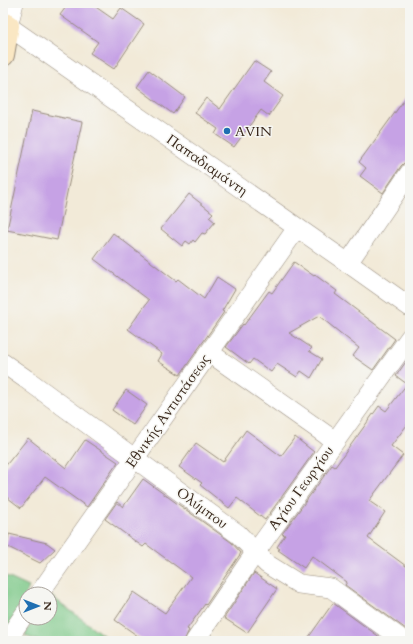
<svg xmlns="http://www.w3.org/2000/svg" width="413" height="644" font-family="Cardo,serif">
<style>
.green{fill:#7cc887;stroke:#5c7952}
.building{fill:#c6a2e5}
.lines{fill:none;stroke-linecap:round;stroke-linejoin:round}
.street-casing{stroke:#968a7b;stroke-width:20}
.secondary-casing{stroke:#968a7b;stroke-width:24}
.street{stroke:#fff;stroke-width:19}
.secondary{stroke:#fae7c3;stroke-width:22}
.poi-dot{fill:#1f6fb2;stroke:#f6f6f2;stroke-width:1.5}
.labels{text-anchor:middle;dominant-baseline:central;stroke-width:3;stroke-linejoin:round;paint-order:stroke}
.poi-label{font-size:14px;fill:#3b2a1e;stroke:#f6f6f2;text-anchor:start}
.street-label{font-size:14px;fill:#3b2a1e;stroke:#f6f6f2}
</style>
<rect width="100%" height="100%" fill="#f6f6f2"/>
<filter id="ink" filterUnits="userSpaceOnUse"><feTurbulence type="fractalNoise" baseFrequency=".025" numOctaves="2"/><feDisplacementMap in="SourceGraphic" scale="8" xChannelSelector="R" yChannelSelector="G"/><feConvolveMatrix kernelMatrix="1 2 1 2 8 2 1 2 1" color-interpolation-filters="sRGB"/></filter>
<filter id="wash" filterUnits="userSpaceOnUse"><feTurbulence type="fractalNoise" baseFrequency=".012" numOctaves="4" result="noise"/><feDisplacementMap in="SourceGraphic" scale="16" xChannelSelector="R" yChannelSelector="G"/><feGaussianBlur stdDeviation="0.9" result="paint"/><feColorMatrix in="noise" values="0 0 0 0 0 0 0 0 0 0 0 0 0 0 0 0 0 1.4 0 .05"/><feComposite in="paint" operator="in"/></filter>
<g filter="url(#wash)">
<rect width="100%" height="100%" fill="#f2ead8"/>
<g class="green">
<path d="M3 575 29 587 9 630 3 627Z"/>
<path d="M51 596 111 641H39L25 636 27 630 36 618H50Z"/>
</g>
<g id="blocks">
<g class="building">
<path d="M69 3H90L113 19 121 8 144 24 114 69 90 53 98 42 60 15Z"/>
<path d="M254 61 271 72 264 82 283 96 269 116 261 110 234 147 215 134 218 129 195 113 206 98 220 109Z"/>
<path d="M149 70 185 97 173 114 137 87Z"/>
<path d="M410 92V161L405 162 401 166 383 193 360 176 366 168 359 162Z"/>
<path d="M32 111 82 122 57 240 7 230Z"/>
<path d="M189 194 213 213 209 217 215 222 205 234 202 233 195 242 193 240 190 244 186 241 182 246 161 229Z"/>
<path d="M113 233 176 281 178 279 204 299 217 277 235 289 222 311 224 312 180 375 158 361 162 354 128 329 149 300 94 259Z"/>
<path d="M294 262 314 276 315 275 337 291 335 294 395 339 373 370 353 356 359 348 319 316 289 333 312 348 309 351 322 359 311 378 301 371 297 377 277 364 271 372 253 359 249 364 226 347 243 324 244 325 269 291 272 293Z"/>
<path d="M410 356V421L391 446 403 455 369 501 385 512 368 538 410 569V632L345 585 347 582 312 556 304 568 278 550 280 549 277 547 285 535 282 534 332 465 335 467 379 406 386 411 407 384 396 376Z"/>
<path d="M126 390 147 405 133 425 112 410Z"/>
<path d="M246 430 281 456 295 437 314 452 265 520 237 498 229 508 200 485 202 483 179 467 196 443 223 462Z"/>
<path d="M28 438 66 468 85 440 118 462 87 507 45 477 21 508 3 494V469Z"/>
<path d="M143 479 231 542 241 553 206 605 205 604 187 629 189 630 184 641H145L115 620 134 592 165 613 191 577 146 544 143 547 105 519 117 502 123 507Z"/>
<path d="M9 534 47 543 55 549 40 563 6 546Z"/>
<path d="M254 573 277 589 247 633 224 618Z"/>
<path d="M333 603 385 641H306Z"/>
</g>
</g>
</g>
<g filter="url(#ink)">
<use href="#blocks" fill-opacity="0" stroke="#968a7b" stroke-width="1"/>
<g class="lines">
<defs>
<g id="street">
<path d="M14 3 8 26 348 263 410 307"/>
<path d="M348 263 410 172"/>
<path d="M210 353 335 441"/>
<path d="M3 363 26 379 238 534 267 564 299 584 331 588 404 641"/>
<path d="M39 594 297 228"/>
<path d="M10 641 15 628 26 612"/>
<path d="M195 641 255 553 410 337"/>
</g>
<path id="secondary" d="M3 23 8 26 3 55"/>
</defs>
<use href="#street" class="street-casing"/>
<use href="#secondary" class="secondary-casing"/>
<use href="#street" class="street"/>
<use href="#secondary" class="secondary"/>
</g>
</g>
<circle class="poi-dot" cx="227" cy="131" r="4"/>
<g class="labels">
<g class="poi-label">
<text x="235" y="131">AVIN</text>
</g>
<g class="street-label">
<text transform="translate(207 165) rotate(35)">Παπαδιαμάντη</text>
<text transform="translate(168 411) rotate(-55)">Εθνικής Αντιστάσεως</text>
<text transform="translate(301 488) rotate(-54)">Αγίου Γεωργίου</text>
<text transform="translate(202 508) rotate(36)">Ολύμπου</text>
</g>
</g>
<rect width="413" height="644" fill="none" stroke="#f6f6f2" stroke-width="16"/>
<g transform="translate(38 606) rotate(90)"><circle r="19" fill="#f6f6f2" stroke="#aba49d"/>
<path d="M0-3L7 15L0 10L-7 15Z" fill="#1f6fb2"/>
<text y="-6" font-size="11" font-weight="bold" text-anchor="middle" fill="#3b2a1e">N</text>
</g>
</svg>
